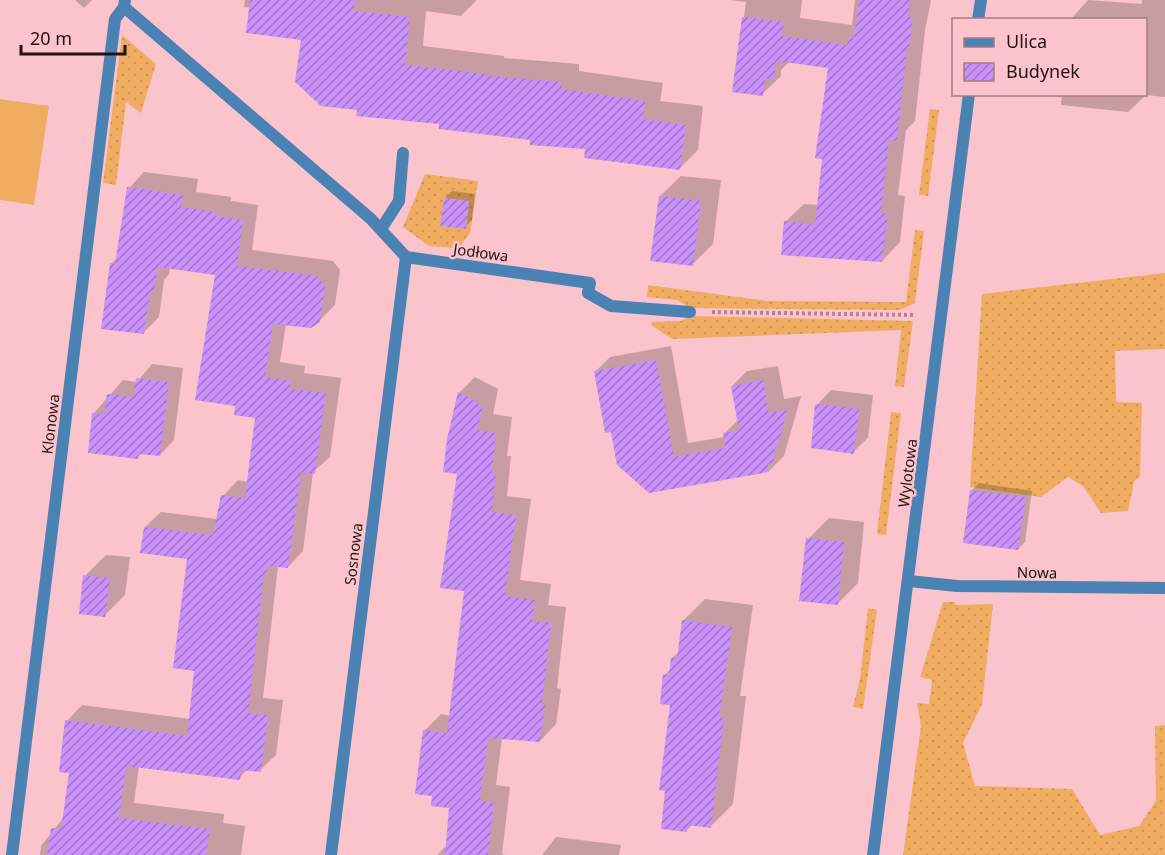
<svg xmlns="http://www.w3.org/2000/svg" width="1165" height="855" font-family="'Noto Sans',sans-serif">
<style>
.grass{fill:url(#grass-dots);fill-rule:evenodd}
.park{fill:#f0ad61}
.shadow{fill:#0003}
.building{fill:url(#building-hatch)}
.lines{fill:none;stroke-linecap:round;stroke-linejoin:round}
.path{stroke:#b0858c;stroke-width:4;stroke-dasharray:3 3;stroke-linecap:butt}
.service{stroke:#4b82b4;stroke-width:12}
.minor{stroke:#4b82b4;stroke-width:12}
.tertiary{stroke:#4b82b4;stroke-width:12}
.labels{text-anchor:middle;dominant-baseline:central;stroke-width:5;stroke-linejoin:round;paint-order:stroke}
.street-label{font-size:15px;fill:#241114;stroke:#fbc3cc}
</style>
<defs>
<pattern id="grass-dots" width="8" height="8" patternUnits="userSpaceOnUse" patternTransform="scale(1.5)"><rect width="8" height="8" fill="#f0ad61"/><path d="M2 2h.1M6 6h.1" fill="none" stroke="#ce9453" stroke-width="1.8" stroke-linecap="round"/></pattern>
<pattern id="building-hatch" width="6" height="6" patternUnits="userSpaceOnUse" patternTransform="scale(1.5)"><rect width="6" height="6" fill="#c991f9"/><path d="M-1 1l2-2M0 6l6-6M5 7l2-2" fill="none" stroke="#a375c8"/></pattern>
</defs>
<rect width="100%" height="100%" fill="#fbc3cc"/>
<g class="grass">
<path d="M122 35 156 64 141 113 126 102 116 185 103 183Z"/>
<path d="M930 109 939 110 928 196 919 195Z"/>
<path d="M425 174 478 181 470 233 461 245 455 248 429 246 403 227ZM444 198 469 201 466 228 440 226Z"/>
<path d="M915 230 924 231 915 303 900 310 690 308 677 300 647 297 648 285 767 301 906 302Z"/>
<path d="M1165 273V349L1115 351 1116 402 1142 403 1140 476 1134 482 1128 511 1101 513 1083 486 1068 477 1041 497 970 487 982 294Z"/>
<path d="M690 316 913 321 904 387 895 386 901 330 672 339 651 325 652 322 681 321Z"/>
<path d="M891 412 901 413 886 535 877 534Z"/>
<path d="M943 602H955L956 605 993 604 982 704 963 743 975 786 1072 789 1100 835 1139 826 1156 801 1155 726 1165 725V855H903L921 726 917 703 929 704 932 680 920 677Z"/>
<path d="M868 608 877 610 863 709 853 707 860 679Z"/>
</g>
<path class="park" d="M0 99 49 106 34 205 0 200Z"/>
<g class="shadow">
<path d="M75 0H92L84 8Z"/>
<path d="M245 0H477L461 16 426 11 423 46 504 56V58L579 64V71L663 83 660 101 703 106 698 150 680 168 587 147 358 109 302 38 251 8 244 7Z"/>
<path d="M731 0H802L800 18 852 25 855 0H931L925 30 915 121 906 130 898 195 905 196 900 242 882 261 785 222 804 204 819 205 829 67 790 61 781 70V76L762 94 734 91 746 2Z"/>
<path d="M1088 0 1142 4V0H1165V97L1146 95 1128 112 1061 105 1062 94H1146V20H1070Z"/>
<path d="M144 172 198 179 196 192 231 197V201L258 205 252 250 333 261 340 270 335 305 319 321 286 324 280 362 305 366 304 373 341 378 330 457 313 472 303 551 288 567 278 566 263 698 283 700 276 755 260 770 248 769 239 778 139 766 134 803 224 814 223 823 245 826 241 855H40L41 846 64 817 71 771 67 721 82 705 190 719 195 669 188 558 145 527 161 512 218 519 223 496 238 480 248 482 257 417 237 404 216 273 170 267 169 274 164 280 159 317 144 332 111 264 118 257 129 188Z"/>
<path d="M681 176 721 180 713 244 692 265 660 196Z"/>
<path d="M452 191 475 194 472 220 465 227 445 198Z"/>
<path d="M671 346 688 443 725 437 724 434 739 419 732 386 747 371 778 366 784 399 801 396 784 456 769 471 650 492 613 430 595 372 610 357Z"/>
<path d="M152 364 183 368 174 440 160 455 142 453 137 457 94 413 123 380 137 382Z"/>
<path d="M475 377 498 389 493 414 512 417 507 456H511L507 496 531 499 520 580 551 584 548 605 566 607 557 688 561 689 556 724 540 741 502 738 496 785 510 787 502 854 506 855H437L447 845 451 807 434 795 424 731 441 714 451 716 465 589 459 472V393Z"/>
<path d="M831 390 873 395 868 438 853 452 817 405Z"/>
<path d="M979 483 1032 491 1025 542 1018 549 972 490Z"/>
<path d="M829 518 864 522 858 583 837 604 808 539Z"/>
<path d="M106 555 130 557 125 595 104 616 85 576Z"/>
<path d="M705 599 753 605 740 696H746L733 804 711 826 693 824 686 831 672 704 665 675 671 668 672 658 679 652 683 621Z"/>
<path d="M556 837 621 845 619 855H542Z"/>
</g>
<g class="building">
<path d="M250 0H355L353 11 410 17 405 65 487 74 486 76 561 82V89L645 101 643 119 686 125 680 170 584 158 585 149 530 145V140L439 129V124L356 116 357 110 321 106 295 82 301 40 246 33Z"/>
<path d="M859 0H910L908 17 913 18 909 47H907L897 141 889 140 881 213 888 214 882 262 781 255 784 221 815 225 822 159 815 158 828 68 776 61 774 80 765 78 763 96 732 92 742 17 784 22 782 36 847 45 848 37 854 38Z"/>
<path d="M127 187 183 195 181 207 216 212V216L243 220 237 266 317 276 325 286 320 322 311 328 273 324 265 377 290 381V389L326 393 315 474 301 472 288 568 267 566 266 575 264 574 248 713 268 715 261 772 241 770 240 780 126 766 119 818 210 829 206 855H47L51 828 61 829 69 773 59 772 65 720 187 736 194 671 173 668 187 559 140 553 144 527 213 535 221 495 245 498 255 418 234 415 235 406 195 400 215 275 158 267 154 291H150L144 334 101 329 110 263 115 264Z"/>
<path d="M659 196 701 201 693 266 650 261Z"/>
<path d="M444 198 469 201 466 229 440 226Z"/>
<path d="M656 360 674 457 725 448 723 433 739 430 731 386 763 380 769 413 787 410 778 445 776 444 773 463 768 464 769 472 649 493 617 465 611 432 605 433 594 371Z"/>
<path d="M136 378 169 382 160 456 139 454 138 459 88 453 92 413 105 414 107 394 134 397Z"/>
<path d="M458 392 483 406 477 430 496 433 492 472H496L492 512 516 515 505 596 535 600 532 621 551 623 542 704 545 705 540 742 488 738 480 801 494 803 488 855H445L449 808 431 806 432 796 415 794 423 730 447 733 464 591 440 588 457 474 443 472 447 439Z"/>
<path d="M815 404 859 409 854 454 811 448Z"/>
<path d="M970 490 1026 497 1018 550 963 543Z"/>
<path d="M806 538 844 542 838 605 799 601Z"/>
<path d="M83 575 110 578 105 617 79 614Z"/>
<path d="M682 620 732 627 719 717 724 718 711 828 688 825 687 832 661 829 665 791 659 790 670 705 660 704 663 674 669 675 671 658H677Z"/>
</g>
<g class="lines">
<path class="path" d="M712 312 913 315"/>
<g class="service">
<path d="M381 229 399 201 403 153"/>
<path d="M909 581 957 586 1165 588"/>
</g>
<g class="minor">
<path d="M124 7 371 219 406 257 590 283 588 293 611 306 690 312"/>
<path d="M12 855 115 19 124 7 125 0"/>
<path d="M331 855 406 257"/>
</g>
<g class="tertiary">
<path d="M978 20 981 0"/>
<path d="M873 855 969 94"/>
</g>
</g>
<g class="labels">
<g class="street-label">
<text transform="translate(481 252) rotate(8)">Jodłowa</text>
<text transform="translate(50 424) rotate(-83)">Klonowa</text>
<text transform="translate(907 473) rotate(-83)">Wylotowa</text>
<text transform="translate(353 554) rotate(-83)">Sosnowa</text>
<text transform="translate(1037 572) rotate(1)">Nowa</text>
</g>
</g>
<rect x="952" y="18" width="195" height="78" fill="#fbc3cc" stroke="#a57c82" stroke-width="1.5"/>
<rect x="964" y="38" width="30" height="9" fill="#4b82b4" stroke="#a57c82" stroke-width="1.5"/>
<text x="1006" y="48" font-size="18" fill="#241114">Ulica</text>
<rect x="964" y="63" width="30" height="18" fill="url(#building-hatch)" stroke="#a57c82" stroke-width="1.5"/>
<text x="1006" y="78" font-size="18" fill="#241114">Budynek</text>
<path d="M21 45v9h104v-9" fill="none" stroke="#241114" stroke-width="3"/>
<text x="30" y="45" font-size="18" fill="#241114" stroke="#fbc3cc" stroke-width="4.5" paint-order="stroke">20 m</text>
</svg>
